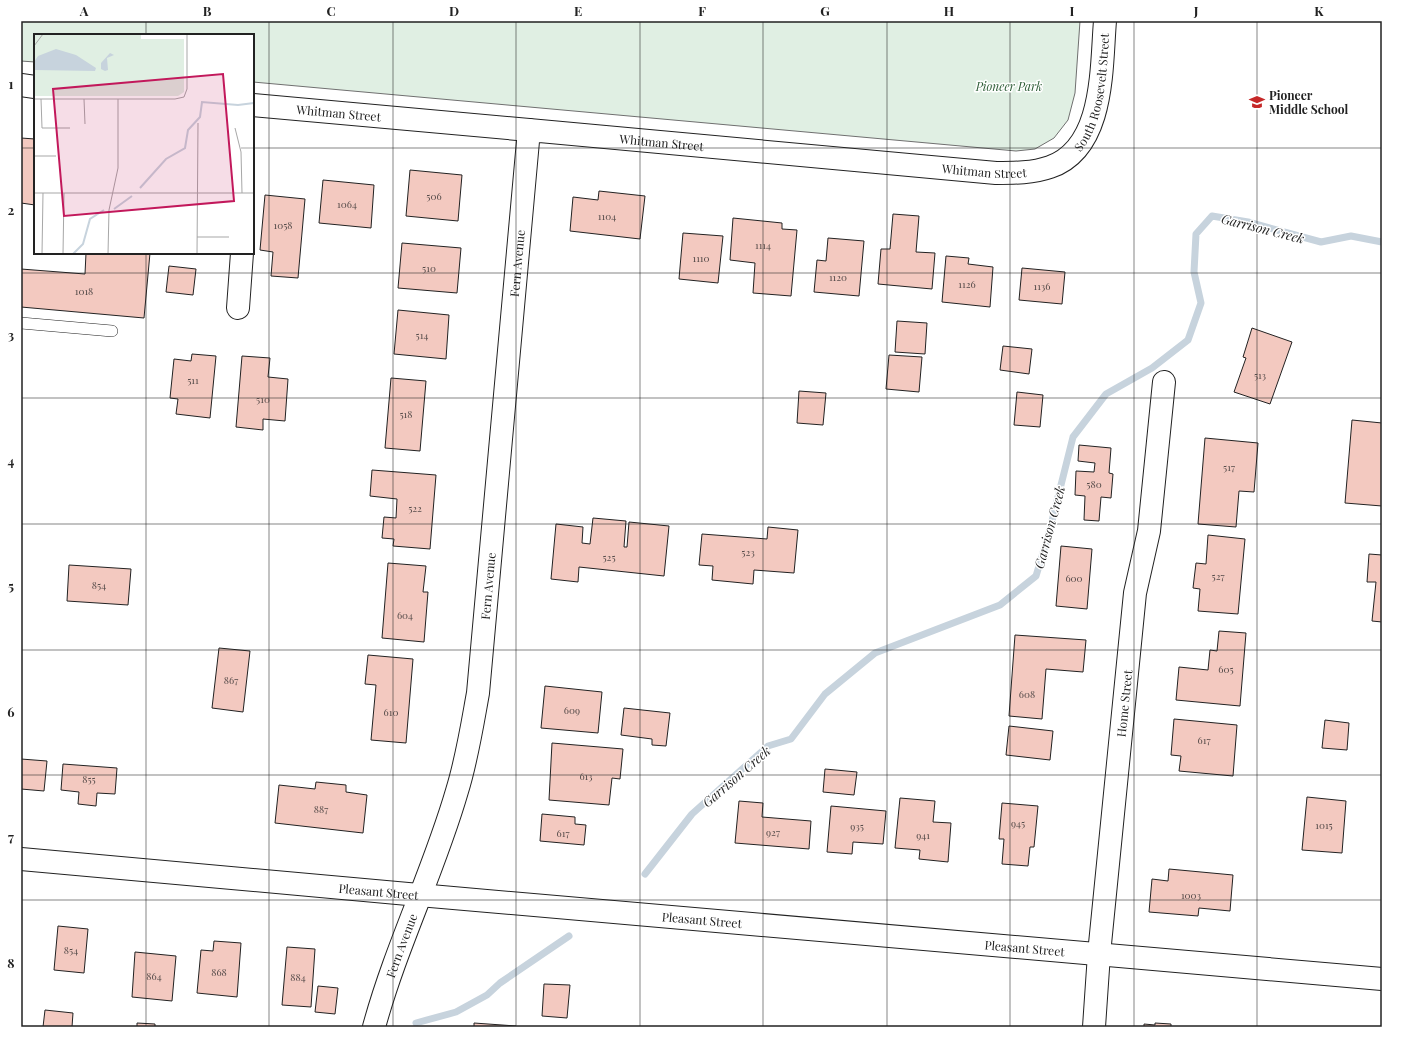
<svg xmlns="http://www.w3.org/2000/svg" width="1403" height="1048" font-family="'Playfair Display',serif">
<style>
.green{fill:#e0efe3;stroke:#6f6f6f}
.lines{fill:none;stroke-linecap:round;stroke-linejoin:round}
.stream{stroke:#c7d3dd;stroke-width:7}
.building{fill:#f3c9c0;stroke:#222}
.service-casing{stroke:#222;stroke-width:12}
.minor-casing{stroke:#222;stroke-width:24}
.tertiary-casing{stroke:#222;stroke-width:24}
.secondary-casing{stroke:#222;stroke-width:24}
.service{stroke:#fff;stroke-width:11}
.minor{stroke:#fff;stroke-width:22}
.tertiary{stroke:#fff;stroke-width:22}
.secondary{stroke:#fff;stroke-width:22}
.grid{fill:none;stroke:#222;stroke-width:1;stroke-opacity:0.55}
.labels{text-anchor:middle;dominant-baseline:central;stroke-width:3;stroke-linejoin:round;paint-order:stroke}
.number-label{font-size:10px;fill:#564c4a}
.park-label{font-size:12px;font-style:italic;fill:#2f5e38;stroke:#fff}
.street-label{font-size:12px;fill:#222;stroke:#fff}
.poi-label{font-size:12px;font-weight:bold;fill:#222;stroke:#fff;text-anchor:start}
.water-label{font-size:13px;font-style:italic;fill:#222;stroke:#fff}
.inset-river{fill:none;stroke:#c7d3dd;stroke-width:2}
.inset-road{fill:none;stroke:#a7a7a7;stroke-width:1}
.view{fill:#c2185b;fill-opacity:0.15;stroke:#c2185b;stroke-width:2}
.inset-edge{fill:none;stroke:#222;stroke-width:2}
.neatline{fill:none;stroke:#222;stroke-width:1.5}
.grid-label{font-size:13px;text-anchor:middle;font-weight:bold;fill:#222}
</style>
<rect width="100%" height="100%" fill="#fff"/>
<path class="green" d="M21 21H1080L1075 93 1068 120 1054 138 1035 149 1016 151 253 82V35H35V62L21 61Z"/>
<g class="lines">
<g class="stream">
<path d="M645 874 692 814 768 746 791 739 825 694 875 653 1000 605 1036 576 1049 533 1073 437 1106 394 1152 368 1188 340 1201 303 1194 272 1196 234 1212 216 1248 222 1321 242 1351 236 1382 242"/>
<path d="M416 1023 456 1012 487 995 500 983 569 936"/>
</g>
</g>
<g class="building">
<path d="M21 138 35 139V205L21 203Z"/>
<path d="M410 170 462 175 458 221 406 216Z"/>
<path d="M323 180 374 185 371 228 319 223Z"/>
<path d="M599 191 645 196 640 239 570 231 573 197 598 200Z"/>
<path d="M265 195 305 199 298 278 271 276 273 252 260 250Z"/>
<path d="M893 214 919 216 916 252 935 253 932 289 878 284 881 249H890Z"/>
<path d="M733 218 782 223V229L797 230 791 296 753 293 755 263 730 260Z"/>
<path d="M683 233 723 236 718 283 679 279Z"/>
<path d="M828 238 864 241 859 296 814 292 817 260 826 261Z"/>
<path d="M402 243 461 248 457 293 398 288Z"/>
<path d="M86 253H150L144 318 21 307V269L85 274Z"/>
<path d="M946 256 969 258 968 264 993 267 990 307 942 302Z"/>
<path d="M169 266 196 269 193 295 166 292Z"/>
<path d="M1022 268 1065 272 1062 304 1019 300Z"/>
<path d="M398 310 449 315 446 359 394 354Z"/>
<path d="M897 321 927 323 925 354 895 352Z"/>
<path d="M1252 328 1292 342 1270 404 1234 392 1246 358 1243 357Z"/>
<path d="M1003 346 1032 349 1029 374 1000 370Z"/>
<path d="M192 354 216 356 210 418 176 414 178 399 170 398 174 359 191 361Z"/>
<path d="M889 355 922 357 919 392 886 389Z"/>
<path d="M242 356 270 358 268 377 288 379 285 421 263 419V430L236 427Z"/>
<path d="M391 378 426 381 420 451 385 448Z"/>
<path d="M799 391 826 393 823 425 797 423Z"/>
<path d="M1017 392 1043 395 1040 427 1014 425Z"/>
<path d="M1352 420 1382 423V506L1345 503Z"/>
<path d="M1205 438 1258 443 1254 492 1239 491 1236 527 1198 524Z"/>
<path d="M1079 445 1111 448 1109 473 1113 474 1111 498 1101 497 1099 521 1084 520 1085 496 1075 495 1076 471 1094 472 1095 463 1078 461Z"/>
<path d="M372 470 436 475 430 549 393 546 394 539 382 538 384 517 396 518 397 499 370 496Z"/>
<path d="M593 518 626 521 624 547H627L629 522 669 526 664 576 579 567 578 582 551 579 556 524 583 527 582 543 590 544Z"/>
<path d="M768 527 798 530 794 573 754 570 753 584 712 580 713 566 699 565 702 534 767 539Z"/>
<path d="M1208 535 1245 539 1238 614 1198 611 1200 589 1193 588 1196 563 1206 564Z"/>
<path d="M1061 546 1092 549 1087 609 1056 606Z"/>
<path d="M1369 554 1382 555V622L1372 621 1376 582H1367Z"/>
<path d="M388 563 426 566 423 592H428L424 642 382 638Z"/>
<path d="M69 565 131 569 128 605 67 601Z"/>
<path d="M1219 631 1246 633 1240 706 1176 700 1179 667 1208 670 1210 650 1217 651Z"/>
<path d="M1015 635 1086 640 1083 672 1046 669 1042 719 1009 716Z"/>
<path d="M219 648 250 651 243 712 212 708Z"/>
<path d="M368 655 413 659 406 743 371 740 376 685 365 684Z"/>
<path d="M545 686 602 692 598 733 541 728Z"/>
<path d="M624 708 670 713 666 746 652 745V739L621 735Z"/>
<path d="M1174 719 1237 725 1233 776 1179 771 1181 756 1171 755Z"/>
<path d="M1325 720 1349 723 1347 750 1322 748Z"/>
<path d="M1009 726 1053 731 1050 760 1006 755Z"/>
<path d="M552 743 623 749 620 779 612 778 609 805 549 800Z"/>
<path d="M21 759 47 761 44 791 21 789Z"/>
<path d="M63 764 117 768 115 794 97 793 96 806 78 804 79 792 61 790Z"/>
<path d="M825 769 857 772 854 795 823 792Z"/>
<path d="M316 782 346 785V792L367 795 363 833 275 823 279 785 315 789Z"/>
<path d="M1307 797 1346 801 1342 853 1302 850Z"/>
<path d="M900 798 935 801 933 822 951 823 948 862 919 859 920 850 895 848Z"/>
<path d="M739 801 763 803 762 817 811 821 809 849 735 843Z"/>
<path d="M1002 803 1038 806 1034 847H1030L1028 866 1002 864 1004 839H999Z"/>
<path d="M831 806 886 811 883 844 853 842 852 854 827 852Z"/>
<path d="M542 814 575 817V824L586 825 584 845 540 841Z"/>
<path d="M1169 869 1233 875 1230 911 1199 908 1198 916 1149 912 1152 879 1168 881Z"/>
<path d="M58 926 88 929 84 973 54 970Z"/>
<path d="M214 941 241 943 237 997 197 993 201 950 213 951Z"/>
<path d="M287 947 315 949 311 1007 282 1005Z"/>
<path d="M135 952 176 956 172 1001 132 997Z"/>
<path d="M544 984 570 985 567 1018 542 1016Z"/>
<path d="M318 986 338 988 335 1014 315 1012Z"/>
<path d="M45 1010 73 1013 72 1027H43Z"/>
<path d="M137 1023 155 1024V1027H137Z"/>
<path d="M474 1023 516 1026V1027H474Z"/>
<path d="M1155 1023 1171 1024V1027H1144V1024L1155 1025Z"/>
</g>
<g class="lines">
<defs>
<path id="service" d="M21 323 112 331"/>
<g id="minor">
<path d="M238 308 242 253"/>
<path id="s1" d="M1094 1027 1099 954 1135 593 1149 531 1164 382"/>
</g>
<g id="tertiary">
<path d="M21 85 35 87"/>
<path id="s2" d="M253 105 529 130"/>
<path id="s3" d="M21 859 419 895"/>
</g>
<g id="secondary">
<path id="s4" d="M419 895 1382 979"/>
<path id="s5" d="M374 1027C396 946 434 871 457 791 467 759 472 726 478 693L529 130 996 173C1014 173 1033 173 1050 167 1105 148 1101 67 1105 21"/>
</g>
</defs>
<use href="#service" class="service-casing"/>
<use href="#minor" class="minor-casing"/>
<use href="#tertiary" class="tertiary-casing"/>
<use href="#secondary" class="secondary-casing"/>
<use href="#service" class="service"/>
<use href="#minor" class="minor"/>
<use href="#tertiary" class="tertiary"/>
<use href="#secondary" class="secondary"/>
</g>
<path class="grid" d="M146 21V35M269 21V1027M393 21V1027M516 21V1027M640 21V1027M763 21V1027M887 21V1027M1010 21V1027M1134 21V1027M1257 21V1027M21 148H35M253 148H1382M146 253V1027M21 273H1382M21 398H1382M21 524H1382M21 650H1382M21 775H1382M21 900H1382"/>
<defs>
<symbol id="school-bare" viewBox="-9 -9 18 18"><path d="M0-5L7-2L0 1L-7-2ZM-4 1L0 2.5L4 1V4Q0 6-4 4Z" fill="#c62828" stroke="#fff" stroke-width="2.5" paint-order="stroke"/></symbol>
</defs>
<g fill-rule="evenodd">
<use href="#school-bare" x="1246" y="91" width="22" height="22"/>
</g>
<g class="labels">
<g class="number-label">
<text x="434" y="196">506</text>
<text x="347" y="204">1064</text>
<text x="607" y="216">1104</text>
<text x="283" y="225">1058</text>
<text x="763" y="245">1114</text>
<text x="701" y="258">1110</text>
<text x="429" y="268">510</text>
<text x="838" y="277">1120</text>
<text x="967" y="284">1126</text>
<text x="1042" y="286">1136</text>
<text x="84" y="291">1018</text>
<text x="422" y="335">514</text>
<text x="1260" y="375">513</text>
<text x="193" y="380">511</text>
<text x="263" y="399">510</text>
<text x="406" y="414">518</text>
<text x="1229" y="467">517</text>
<text x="1094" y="484">580</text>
<text x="415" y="508">522</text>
<text x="748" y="552">523</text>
<text x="609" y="557">525</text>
<text x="1218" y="576">527</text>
<text x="1074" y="578">600</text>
<text x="99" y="585">854</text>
<text x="405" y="615">604</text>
<text x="1226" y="669">605</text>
<text x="231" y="680">867</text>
<text x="1027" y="694">608</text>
<text x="572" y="710">609</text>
<text x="391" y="712">610</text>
<text x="1204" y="740">617</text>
<text x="586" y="776">613</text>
<text x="89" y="779">855</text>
<text x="321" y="809">887</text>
<text x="1018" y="823">945</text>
<text x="1324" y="825">1015</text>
<text x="857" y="826">935</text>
<text x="773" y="832">927</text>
<text x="563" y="833">617</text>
<text x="923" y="835">941</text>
<text x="1191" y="895">1003</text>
<text x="71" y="950">854</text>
<text x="219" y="972">868</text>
<text x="154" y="976">864</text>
<text x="298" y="977">884</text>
</g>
<g class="park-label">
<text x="1009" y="86">Pioneer Park</text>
</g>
<g class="street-label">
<text stroke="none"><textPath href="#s5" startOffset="1532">South Roosevelt Street</textPath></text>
<text stroke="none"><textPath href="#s2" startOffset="86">Whitman Street</textPath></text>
<text stroke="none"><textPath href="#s5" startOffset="1049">Whitman Street</textPath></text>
<text stroke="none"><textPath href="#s5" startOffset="1373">Whitman Street</textPath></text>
<text stroke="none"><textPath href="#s5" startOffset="782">Fern Avenue</textPath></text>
<text stroke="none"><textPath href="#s5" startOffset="458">Fern Avenue</textPath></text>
<text stroke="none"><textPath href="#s1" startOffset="325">Home Street</textPath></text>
<text stroke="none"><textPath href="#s3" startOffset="359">Pleasant Street</textPath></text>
<text stroke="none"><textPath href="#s4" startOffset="284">Pleasant Street</textPath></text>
<text stroke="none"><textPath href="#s5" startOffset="86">Fern Avenue</textPath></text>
<text stroke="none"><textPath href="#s4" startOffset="608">Pleasant Street</textPath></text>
</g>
<g class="poi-label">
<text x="1269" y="95">Pioneer<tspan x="1269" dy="14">Middle School</tspan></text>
</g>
<g class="water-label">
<text transform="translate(1263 228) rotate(14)">Garrison Creek</text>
<text transform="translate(1049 527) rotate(-75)">Garrison Creek</text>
<text transform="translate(736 776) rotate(-41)">Garrison Creek</text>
</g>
</g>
<g transform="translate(34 34)">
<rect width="220" height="220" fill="#fff"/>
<path d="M0 0H107V5H150V58L144 62H0Z" fill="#e0efe3"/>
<path d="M22 15 42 21 62 34 61 37 1 36 0 28 4 22ZM76 19 80 21 73 24 74 36 71 37 67 35V29Z" fill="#c7d3dd"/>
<path class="inset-river" d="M106 154 132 125 151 114 154 96 166 83 168 68 204 71 220 69M80 175 98 162M39 220 49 210 56 185 70 176"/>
<path class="inset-road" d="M0 12 9 0M0 65H84M7 65 8 94H36M50 65 51 90M201 94 207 118 208 159M207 114H220M0 122H22M0 159H79M79 159H220M163 203H195M8 220 9 159M29 220 30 159M74 220 75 176 84 134V65H141L150 63 153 55V0M163 220 164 89"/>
<path class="view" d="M189 40 200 167 30 182 19 55Z"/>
<rect width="220" height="220" class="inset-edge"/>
</g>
<rect width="1403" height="1048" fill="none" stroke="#ffffff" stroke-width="44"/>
<rect x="22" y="22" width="1359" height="1004" class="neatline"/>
<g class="grid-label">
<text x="84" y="16">A</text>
<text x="207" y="16">B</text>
<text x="331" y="16">C</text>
<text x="454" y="16">D</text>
<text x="578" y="16">E</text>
<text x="702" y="16">F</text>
<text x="825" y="16">G</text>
<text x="949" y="16">H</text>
<text x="1072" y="16">I</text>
<text x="1196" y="16">J</text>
<text x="1319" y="16">K</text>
<text x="11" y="89">1</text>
<text x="11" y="215">2</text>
<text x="11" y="340">3</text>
<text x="11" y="466">4</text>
<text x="11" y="591">5</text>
<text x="11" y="717">6</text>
<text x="11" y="842">7</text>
<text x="11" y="968">8</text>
</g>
</svg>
